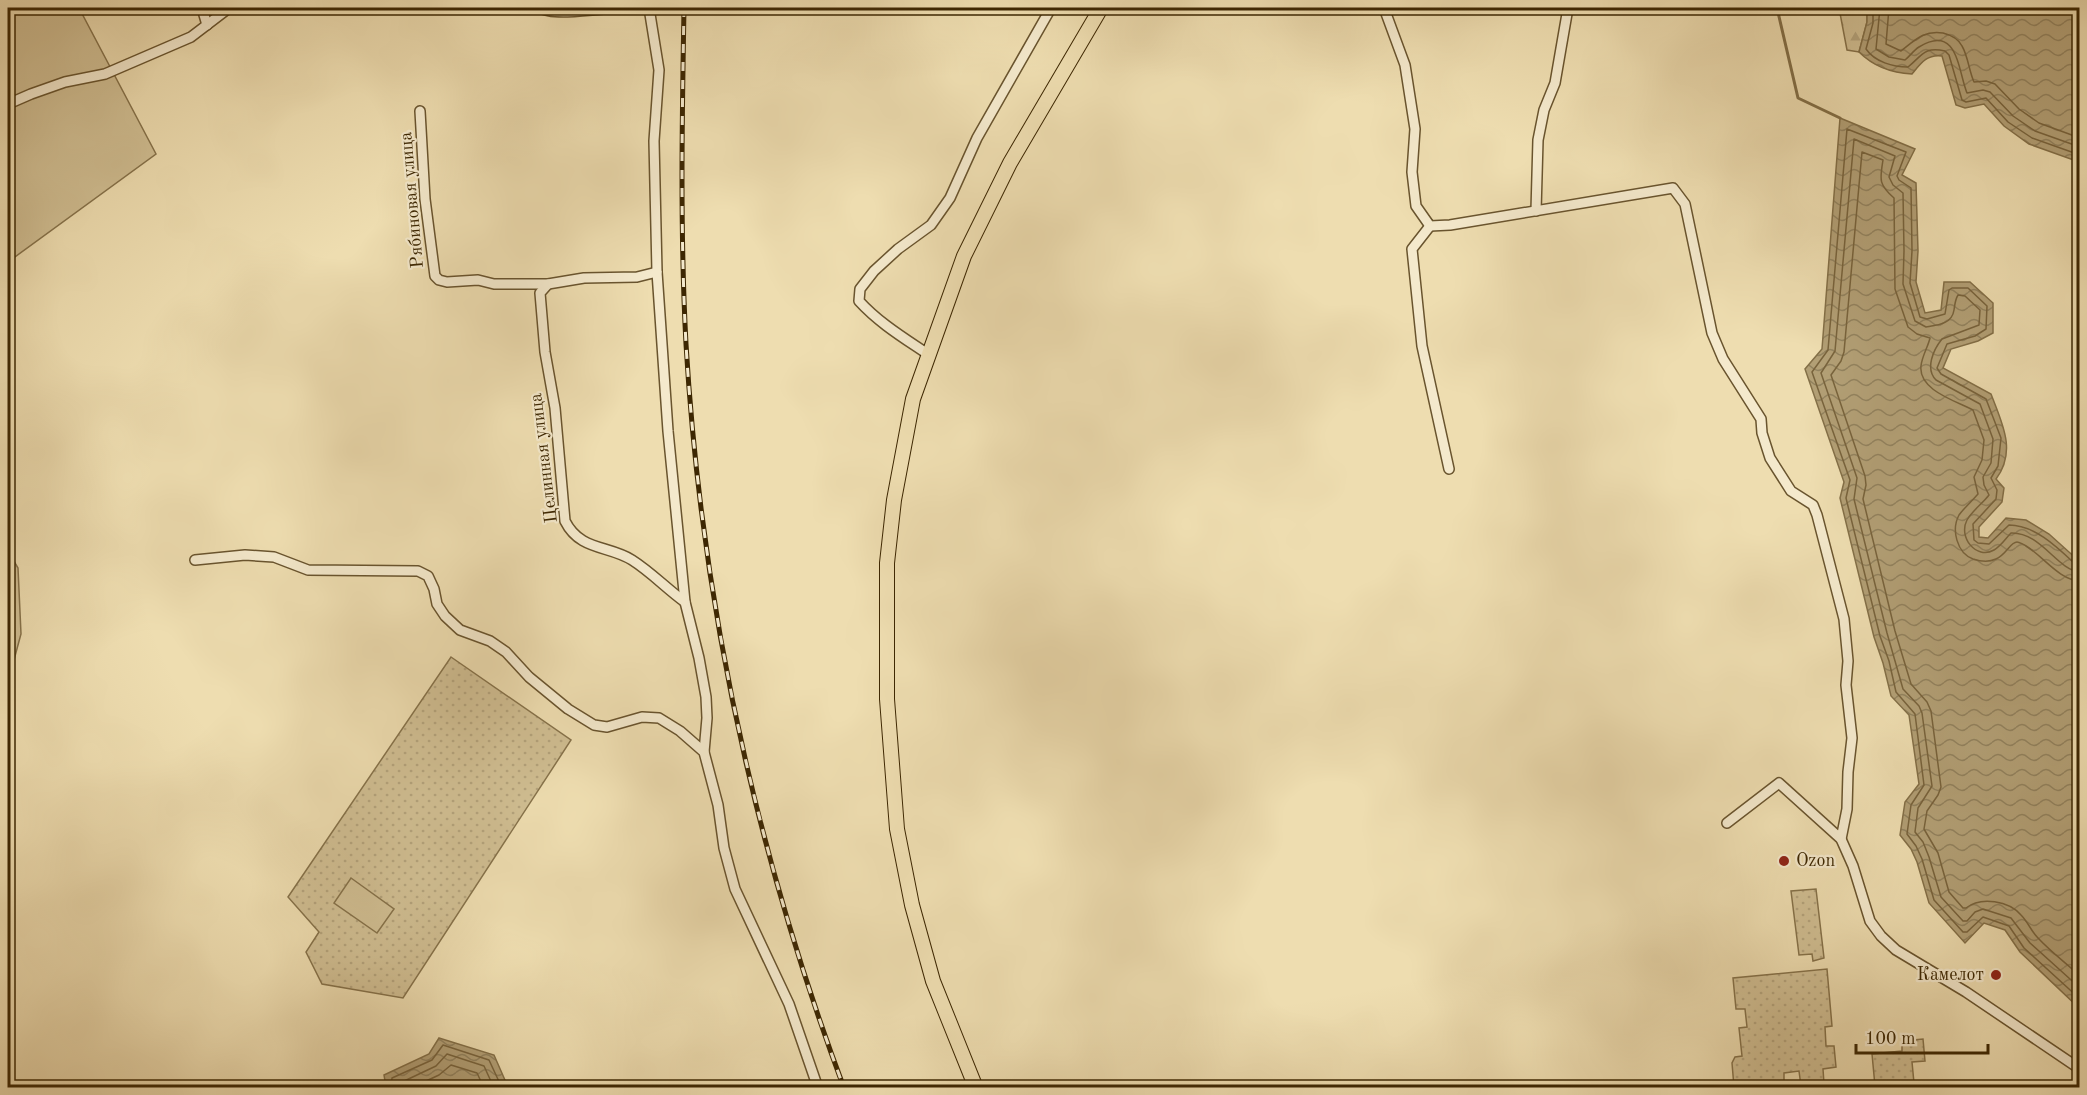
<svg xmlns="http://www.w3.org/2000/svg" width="2087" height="1095" font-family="'Old Standard TT',serif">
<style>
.grass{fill:url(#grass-dots);stroke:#86724a;stroke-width:1.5}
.forest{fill:url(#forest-firs);stroke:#86724a;stroke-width:1.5}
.garden{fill:#d0be92;stroke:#86724a;stroke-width:1.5}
.water{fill:url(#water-waves);stroke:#836f47;stroke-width:1.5}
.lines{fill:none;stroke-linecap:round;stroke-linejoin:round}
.shore{stroke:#78633c;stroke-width:1.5}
.stream{stroke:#836f47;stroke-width:3}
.street-casing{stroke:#69542e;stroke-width:12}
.primary-casing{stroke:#3d2702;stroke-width:16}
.street{stroke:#f4e9cc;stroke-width:9}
.primary{stroke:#eeddb0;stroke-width:14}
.rail-casing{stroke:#3d2702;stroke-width:5}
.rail{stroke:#f4e9cc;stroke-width:3;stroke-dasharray:9;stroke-linecap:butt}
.poi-dot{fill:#8f2418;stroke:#f4e9cc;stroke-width:2}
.labels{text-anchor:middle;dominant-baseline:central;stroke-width:4.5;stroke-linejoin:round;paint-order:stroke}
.street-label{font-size:18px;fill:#3d2702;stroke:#f4e9cc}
.poi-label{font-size:18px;fill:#3d2702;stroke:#f4e9cc;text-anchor:start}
</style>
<defs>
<pattern id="grass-dots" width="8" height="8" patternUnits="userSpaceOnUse" patternTransform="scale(1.5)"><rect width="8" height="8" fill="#d0be92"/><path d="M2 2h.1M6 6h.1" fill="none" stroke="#b4a37c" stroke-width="1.8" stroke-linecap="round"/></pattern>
<pattern id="forest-firs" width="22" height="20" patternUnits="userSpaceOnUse" patternTransform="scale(1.5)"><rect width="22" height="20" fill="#d0be92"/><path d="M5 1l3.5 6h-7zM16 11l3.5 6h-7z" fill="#b4a37c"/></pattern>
<pattern id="water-waves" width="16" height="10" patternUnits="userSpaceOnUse" patternTransform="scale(1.5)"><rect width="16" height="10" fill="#b29f75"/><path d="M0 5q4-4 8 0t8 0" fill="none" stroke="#92825e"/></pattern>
</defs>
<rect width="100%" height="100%" fill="#eeddb0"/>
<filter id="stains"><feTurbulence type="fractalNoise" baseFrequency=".00333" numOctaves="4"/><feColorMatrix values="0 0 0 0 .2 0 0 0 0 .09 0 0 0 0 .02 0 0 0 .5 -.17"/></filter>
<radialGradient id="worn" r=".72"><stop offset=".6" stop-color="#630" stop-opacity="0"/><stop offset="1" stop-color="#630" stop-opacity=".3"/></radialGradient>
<g class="grass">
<path d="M451 657 571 740 403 998 322 984 306 952 319 932 288 897Z"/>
<path d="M1816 889 1824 958 1813 961 1812 954 1799 955 1791 891Z"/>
<path d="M1827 969 1832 1026 1825 1027 1826 1046H1834L1836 1067 1823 1069 1824 1084 1801 1086 1799 1071 1784 1073V1086L1734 1087 1732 1063 1735 1057 1742 1056 1739 1028 1747 1027 1745 1009H1736L1733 978Z"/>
<path d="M1923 1039 1925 1061 1912 1062 1914 1083 1875 1086 1872 1054 1902 1051V1041Z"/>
</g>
<path class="forest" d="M1839 8H1867V22L1859 52 1847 50Z"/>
<g class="garden">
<path d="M8 8H79L156 154 8 262Z"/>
<path d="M8 551 18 568 21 634 8 682Z"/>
<path d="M351 878 394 909 377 933 334 903Z"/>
</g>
<g class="water">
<path d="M1867 8H2079V162L2029 144 2004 126 1984 104 1965 108 1956 105 1942 56C1927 54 1921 63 1912 74 1891 73 1874 67 1859 52L1867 22Z"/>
<path d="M1840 118 1915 149 1902 175 1916 183 1918 251 1916 282 1925 313 1941 310 1944 282H1970L1993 303V333L1978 341 1951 349 1943 368 1991 394C2002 423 2017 451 1996 479L2004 488 2002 502 1979 527V537L1988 538 2006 518 2026 520 2049 534 2079 561V1008L2020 952 2005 930 1984 923 1965 943 1929 903 1917 862 1911 849 1900 835 1905 802 1919 784 1909 715 1891 696 1883 663 1874 637 1840 498 1844 482 1805 369 1822 349Z"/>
<path d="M439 1038 494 1055 508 1087H386L384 1075 429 1054Z"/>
</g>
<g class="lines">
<g class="shore">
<path d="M1873 8V23L1866 49C1875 62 1893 67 1908 67 1922 56 1924 46 1945 51L1949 55 1962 100 1966 102 1986 98 2008 122 2032 138 2080 155"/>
<path d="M1880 8 1876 49 1889 57 1905 60C1910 56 1914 50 1919 47 1958 23 1958 71 1967 93L1983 90 1990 92 2013 116 2035 131 2080 147"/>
<path d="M1889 8 1886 44 1901 51C1915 40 1924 30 1943 33 1951 35 1958 38 1962 46 1968 56 1969 71 1974 82L1986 81 1995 84 2019 109 2039 123 2080 138"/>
<path d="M2080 564 2074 563C2056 546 2034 525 2009 525L1989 544 1978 543 1974 540 1973 524 1996 499 1997 490 1991 478 1998 466 2001 438 1986 399 1941 374 1937 368 1947 344 1975 336 1986 329 1987 306 1968 288H1952L1949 290 1945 314 1927 319 1920 317 1910 283 1912 251 1911 188 1899 180 1897 176 1906 152 1847 129 1828 350 1812 372 1850 480 1846 498 1880 636 1889 661 1896 692 1915 714 1924 785 1911 805 1907 834 1916 846 1922 859 1934 900 1963 932H1967L1983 917 2009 926 2024 948 2080 999"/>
<path d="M2080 572C2057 570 2041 532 2011 533 2006 538 2001 546 1994 550 1976 560 1958 537 1967 520 1972 511 1983 503 1989 495L1984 485 1983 477 1991 463 1993 439 1980 404 1936 380C1925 369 1933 350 1942 339L1979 325 1980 310 1965 296 1958 295C1955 300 1955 304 1954 310 1952 324 1938 325 1926 327L1915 321 1903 284 1904 251 1903 193 1893 185 1889 177 1895 156 1854 139 1835 351 1821 373 1857 478 1854 499 1887 633 1903 689 1919 706 1922 713 1932 786 1918 808 1915 832 1923 842 1929 857 1941 897 1963 921H1967L1975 912 1983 909 2011 918 2030 943 2080 988"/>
<path d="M2080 581C2059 580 2043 556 2026 546 2025 545 2019 542 2017 542 2007 542 2004 569 1973 559 1957 553 1951 530 1959 515 1964 508 1972 501 1978 494L1974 477 1982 460 1984 440 1973 410C1956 401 1918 390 1921 366 1922 356 1928 347 1930 338L1917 334 1908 327 1895 289 1894 198C1878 184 1880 179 1883 160L1862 152 1844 352 1841 361 1831 375 1865 476 1866 485 1863 499 1895 631 1911 684 1927 702 1931 711 1941 787 1938 795 1927 811 1924 829 1938 853 1949 892 1963 908H1966C1981 896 2009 901 2021 915 2028 922 2031 931 2038 938 2051 952 2066 963 2080 976"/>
<path d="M391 1088 392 1078 432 1060 443 1045 489 1060 502 1088"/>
<path d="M399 1088 400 1083 436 1066 447 1054 484 1066 494 1088"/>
<path d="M411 1088 439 1075 451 1065 477 1073 484 1088"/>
</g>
<path class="stream" d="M1777 8 1798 98 1840 118"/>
<defs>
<g id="street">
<path d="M202 8 207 25"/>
<path d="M541 8C551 16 600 9 615 8"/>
<path d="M649 8 659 70 654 141 657 272 668 431 685 602 699 658 706 697 707 718 704 752"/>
<path d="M1384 8 1405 65 1415 129 1412 172 1416 206 1430 226 1450 225 1673 188 1685 204 1712 333 1723 359 1761 419 1762 433 1770 458 1791 491 1813 505 1817 515 1844 619 1848 661 1846 685 1852 738 1848 772 1847 809 1841 839"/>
<path d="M8 104 31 94 65 82 105 74 191 37 229 8"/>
<path d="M420 111 425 199 435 276 439 280 447 282 478 280 494 284H548L584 278 637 277 657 272"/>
<path d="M1536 211 1538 140 1544 110 1555 83 1568 8"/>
<path d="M1430 226 1412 249 1422 346 1449 469"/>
<path d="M548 284 540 293 545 352 555 408 565 521C580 551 608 545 632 560 651 572 667 589 685 602"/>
<path d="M929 355C904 338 879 323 859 301L860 289 874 271 898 249 931 225 950 198 977 138 1051 8"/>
<path d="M195 560 245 555 274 557 308 570 418 571 428 576 434 589 437 604 445 616 460 630 490 641 506 652 529 677 568 709 594 725 607 727 642 717 659 718 680 731 704 752 718 805 724 848 735 889 789 1004 818 1088"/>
<path d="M1727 823 1779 783 1841 839 1853 866 1870 921 1881 936 1896 950 1966 992 2080 1069"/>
</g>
<path id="primary" d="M976 1088 933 981 912 905 897 829 887 699V563L894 500 913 399 964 256 1010 163 1101 8"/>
</defs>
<use href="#street" class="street-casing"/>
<use href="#primary" class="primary-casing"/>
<use href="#street" class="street"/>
<use href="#primary" class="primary"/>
<defs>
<path id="rail" d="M684 8C682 120 680 232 686 344 701 598 755 850 844 1088"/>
</defs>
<use href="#rail" class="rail-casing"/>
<use href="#rail" class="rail"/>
</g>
<g class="poi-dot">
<circle cx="1784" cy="861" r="6"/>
<circle cx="1996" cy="975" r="6"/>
</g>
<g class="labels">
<g class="street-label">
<text transform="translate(412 200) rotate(-95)">Рябиновая улица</text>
<text transform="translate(544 458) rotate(-97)">Целинная улица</text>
</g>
<g class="poi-label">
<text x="1796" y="861">Ozon</text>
<text x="1984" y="975" text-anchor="end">Камелот</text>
</g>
</g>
<rect width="2087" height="1095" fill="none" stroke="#eeddb0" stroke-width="30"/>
<rect x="9" y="9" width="2069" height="1077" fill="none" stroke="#3d2702" stroke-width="3"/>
<rect x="15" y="15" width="2057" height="1065" fill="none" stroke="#3d2702" stroke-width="1.5"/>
<path d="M1856 1044v9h132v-9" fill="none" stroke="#3d2702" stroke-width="3"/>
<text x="1865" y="1044" font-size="18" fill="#3d2702" stroke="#f4e9cc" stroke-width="4.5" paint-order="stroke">100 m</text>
<rect width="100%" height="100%" filter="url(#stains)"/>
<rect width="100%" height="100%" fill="url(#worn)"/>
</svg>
